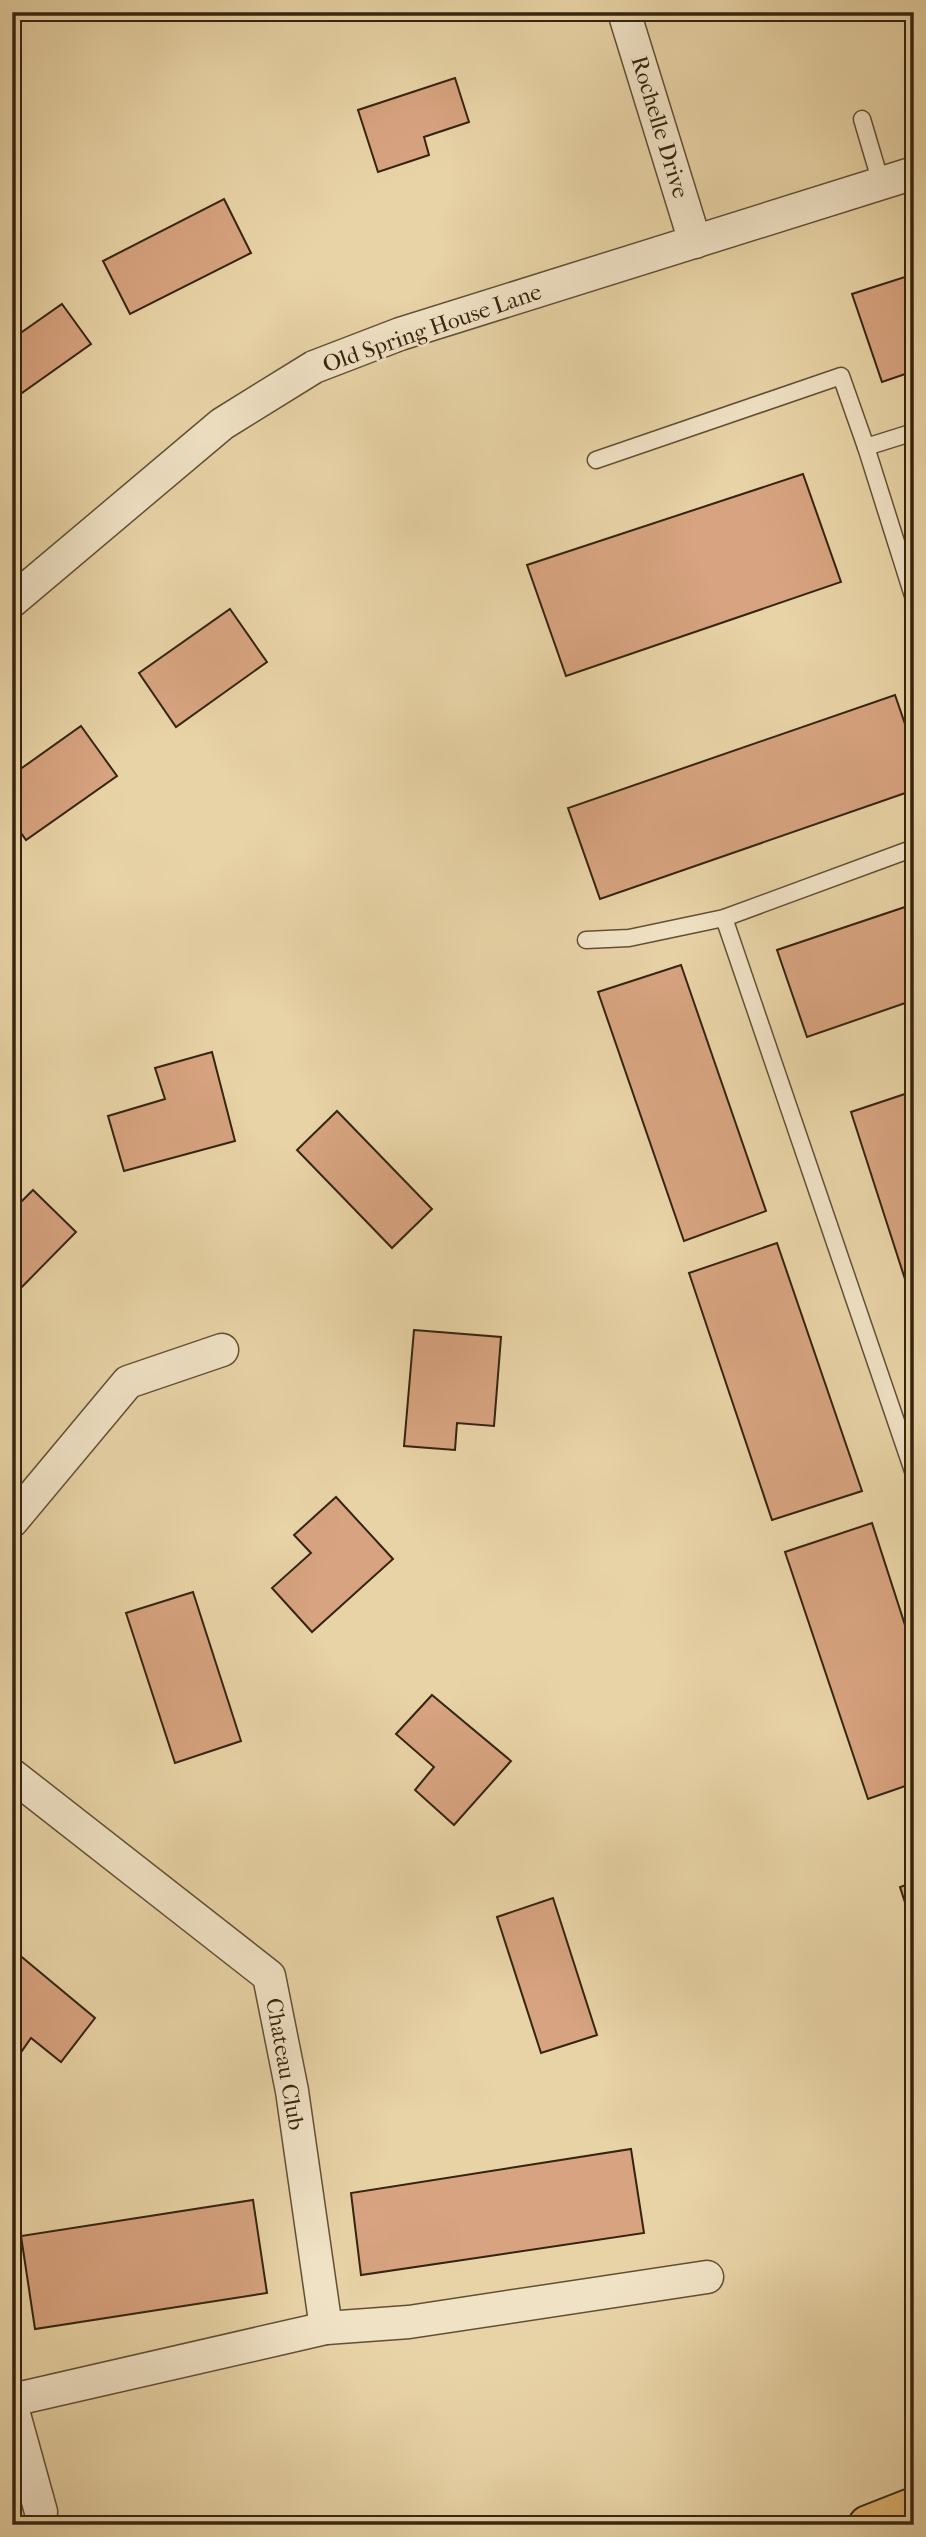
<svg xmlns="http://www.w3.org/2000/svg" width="926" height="2537" font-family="'IM FELL French Canon',serif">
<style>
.building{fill:#d7a380;stroke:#36240f;stroke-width:2}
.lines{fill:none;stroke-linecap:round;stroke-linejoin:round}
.service-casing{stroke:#625035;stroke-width:19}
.minor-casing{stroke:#625035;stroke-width:35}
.motorway-casing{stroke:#36240f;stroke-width:42}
.service{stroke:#f0e2c5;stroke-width:16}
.minor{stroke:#f0e2c5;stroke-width:32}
.motorway{stroke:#e4ba73;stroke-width:38}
.labels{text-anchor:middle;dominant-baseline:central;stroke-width:5;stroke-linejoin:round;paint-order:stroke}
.street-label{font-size:23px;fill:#36240f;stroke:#f0e2c5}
</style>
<rect width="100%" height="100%" fill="#e8d3a6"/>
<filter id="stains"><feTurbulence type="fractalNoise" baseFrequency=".00286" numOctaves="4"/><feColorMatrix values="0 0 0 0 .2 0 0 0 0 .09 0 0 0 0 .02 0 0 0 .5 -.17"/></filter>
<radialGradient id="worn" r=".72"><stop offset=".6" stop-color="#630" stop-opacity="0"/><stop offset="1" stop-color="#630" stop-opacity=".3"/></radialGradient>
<g class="building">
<path d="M455 78 469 122 424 137 429 155 378 172 358 110Z"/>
<path d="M224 199 251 253 130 314 103 261Z"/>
<path d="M914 274V371L882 382 852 294Z"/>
<path d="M62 304 91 344 12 400V339Z"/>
<path d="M803 474 841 582 566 676 527 565Z"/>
<path d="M230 609 267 662 176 727 139 673Z"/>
<path d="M895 695 914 750V790L600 899 568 808Z"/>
<path d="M81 726 117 776 26 840 12 820V775Z"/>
<path d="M914 904V1000L807 1037 777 950Z"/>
<path d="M681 965 766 1211 684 1241 598 992Z"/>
<path d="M212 1052 235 1141 124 1171 108 1116 165 1099 155 1068Z"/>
<path d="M914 1091V1307L851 1112Z"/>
<path d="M337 1111 432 1209 392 1248 297 1150Z"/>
<path d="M33 1190 76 1232 12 1297V1211Z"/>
<path d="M777 1243 862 1491 772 1520 689 1273Z"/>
<path d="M414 1330 501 1337 494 1426 457 1423 455 1450 404 1446Z"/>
<path d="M336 1497 393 1559 312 1632 272 1588 311 1553 294 1535Z"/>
<path d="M872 1523 914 1653V1783L868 1799 785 1552Z"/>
<path d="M193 1592 241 1741 175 1763 126 1613Z"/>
<path d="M432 1695 511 1761 454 1825 415 1790 434 1767 396 1734Z"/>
<path d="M914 1882V1930L900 1887Z"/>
<path d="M553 1898 597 2035 541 2053 497 1917Z"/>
<path d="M17 1953 95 2018 61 2062 31 2038 17 2058 12 2054V1959Z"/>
<path d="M631 2149 644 2233 361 2275 351 2193Z"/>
<path d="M253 2200 267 2293 35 2329 21 2236Z"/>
</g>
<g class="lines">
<defs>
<g id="service">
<path d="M862 119 881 183"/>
<path d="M866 447 914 599"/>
<path d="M596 460 841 376 866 447 914 432"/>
<path d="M724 918 914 1474"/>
<path d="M586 940 629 938 724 918 914 848"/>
</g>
<g id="minor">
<path d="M624 12 695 242"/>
<path d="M12 601 222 424 314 367 400 334 914 173"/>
<path d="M12 1521 128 1382 222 1350"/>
<path d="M12 1775 269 1976 292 2091 326 2328"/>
<path d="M12 2400 326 2328 409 2322 707 2277"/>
<path d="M12 2407 41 2512"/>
</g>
<path id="motorway" d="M868 2525 914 2507"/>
</defs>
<use href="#service" class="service-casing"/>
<use href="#minor" class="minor-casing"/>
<use href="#motorway" class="motorway-casing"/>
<use href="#service" class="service"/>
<use href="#minor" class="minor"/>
<use href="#motorway" class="motorway"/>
</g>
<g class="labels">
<g class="street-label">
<text transform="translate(660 127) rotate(73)">Rochelle Drive</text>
<text transform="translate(432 328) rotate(-19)">Old Spring House Lane</text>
<text transform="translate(285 2064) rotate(80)">Chateau Club</text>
</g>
</g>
<rect width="926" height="2537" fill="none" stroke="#e8d3a6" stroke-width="42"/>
<rect x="14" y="14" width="898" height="2509" fill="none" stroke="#36240f" stroke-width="3.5"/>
<rect x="21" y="21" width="884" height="2495" fill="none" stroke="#36240f" stroke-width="2"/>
<rect width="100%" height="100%" filter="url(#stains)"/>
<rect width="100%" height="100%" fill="url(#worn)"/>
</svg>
